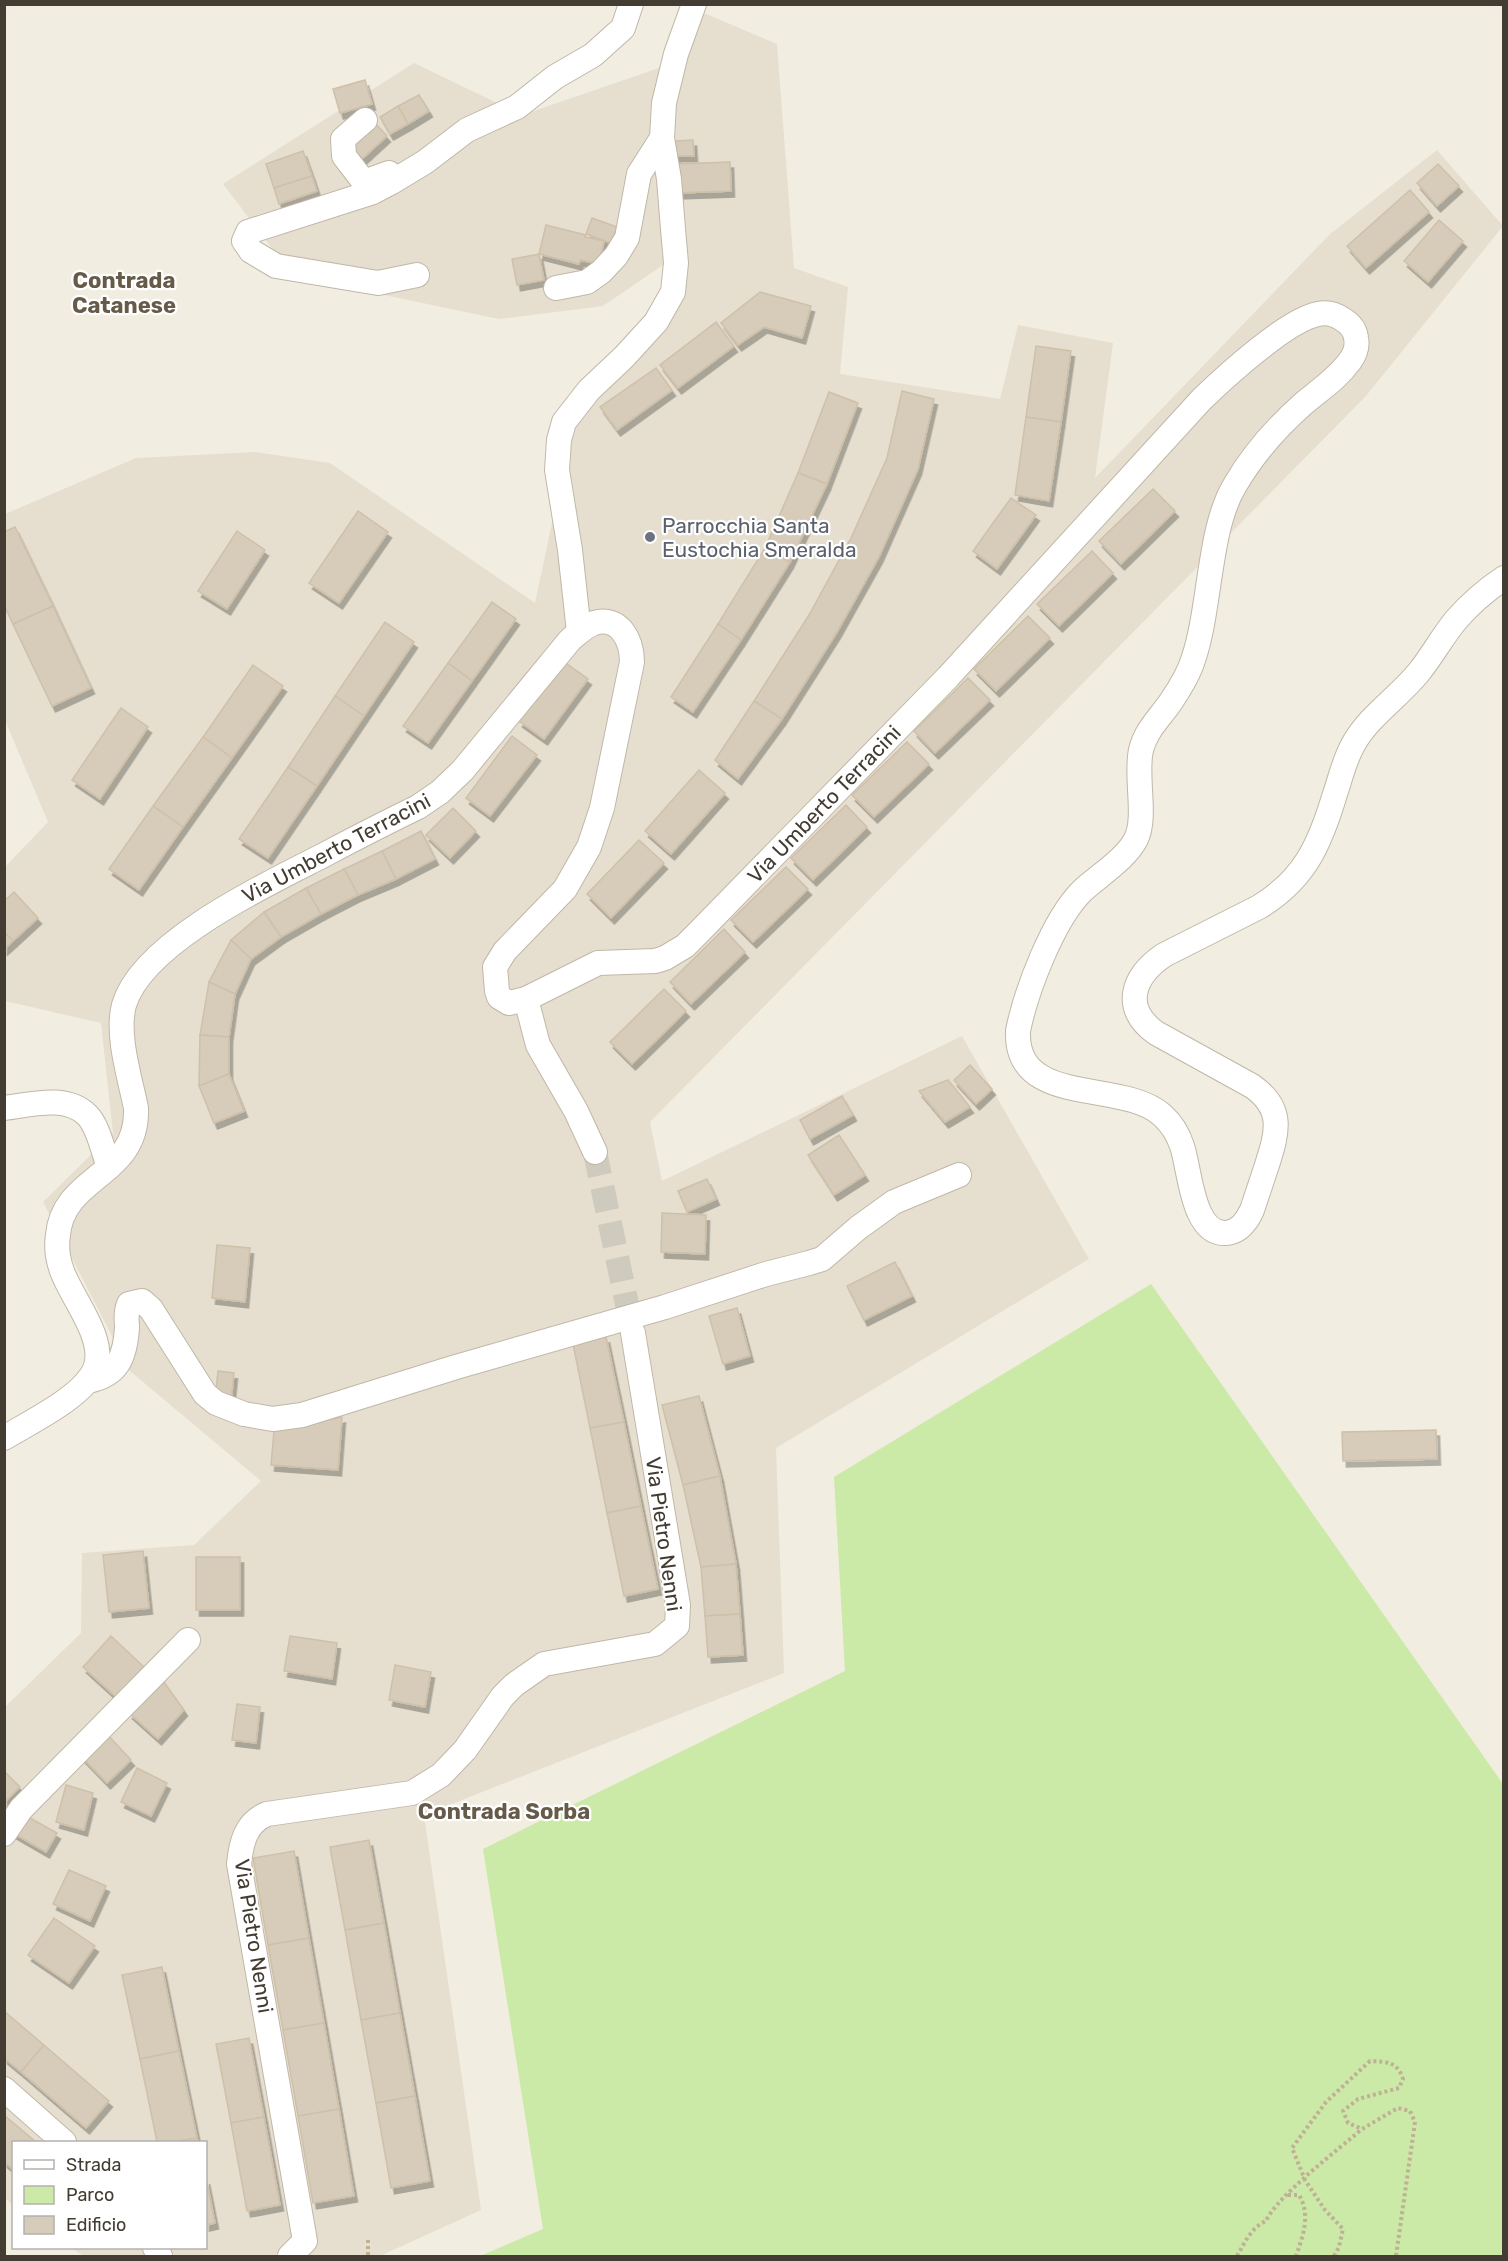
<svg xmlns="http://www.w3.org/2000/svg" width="1508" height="2261" font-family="Rubik,sans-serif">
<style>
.residential{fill:#e6dfcf}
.green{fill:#cbe9a7}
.building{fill:#d7cbb9;stroke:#cfc0a9;stroke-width:1.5;filter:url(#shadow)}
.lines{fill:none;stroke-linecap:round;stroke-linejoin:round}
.minor-tunnel{stroke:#cfcabe;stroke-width:24;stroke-dasharray:24 12;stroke-linecap:butt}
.minor-casing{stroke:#c0b7a7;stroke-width:26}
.path{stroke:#c0b094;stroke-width:4;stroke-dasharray:3 3;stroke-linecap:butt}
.minor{stroke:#fff;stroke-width:24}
.worship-dot{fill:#6b7280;stroke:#fff;stroke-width:2}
.labels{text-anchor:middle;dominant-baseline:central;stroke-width:4.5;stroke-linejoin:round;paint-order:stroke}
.worship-label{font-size:21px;fill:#5b616d;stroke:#fff;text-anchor:start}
.street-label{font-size:21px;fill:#433c32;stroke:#fff}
.neighbourhood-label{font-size:22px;font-weight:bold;fill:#665a49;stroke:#fff}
</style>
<defs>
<filter id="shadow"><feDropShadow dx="3.5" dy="6" stdDeviation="0" flood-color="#0004"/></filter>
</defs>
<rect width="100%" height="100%" fill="#f2ede1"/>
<path class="residential" d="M685 5 777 44 794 268 848 287 840 374 1000 399 1018 325 1113 343 1095 478 1330 234 1437 150 1503 226 1366 396 650 1122 662 1181 962 1036 1089 1259 776 1448 784 1673 424 1815 481 2210 380 2256H84L71 2248H206V2142H14L13 2205 5 2198V1707L81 1633 82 1553 194 1545 261 1481 130 1371 43 1202 113 1133 101 1023 5 1001V867L48 822 5 720V514L136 458 255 452 330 463 535 603 573 424 668 319 669 261 603 306 499 319 293 276 223 184 414 63 522 115 659 68Z"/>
<path class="green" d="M1151 1284 1503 1784V2256H480L543 2229 483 1849 845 1671 834 1477Z"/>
<g class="building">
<path d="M365 80 372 104 340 113 333 89Z"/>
<path d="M419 95 429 111 408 124 398 106Z"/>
<path d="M398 106 408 124 390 134 380 117Z"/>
<path d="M372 120 387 136 362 159 347 143Z"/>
<path d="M693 140 694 156H675L674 141Z"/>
<path d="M303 151 312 176 274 188 266 164Z"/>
<path d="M730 162 731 191 676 193 674 164Z"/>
<path d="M1438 164 1459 186 1437 206 1417 183Z"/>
<path d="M312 176 317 191 279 204 274 188Z"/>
<path d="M1410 190 1429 212 1366 268 1347 246Z"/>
<path d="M592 218 617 227 611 243 586 234Z"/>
<path d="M1439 220 1463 241 1428 282 1404 261Z"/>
<path d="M546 225 586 235 585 237 604 241 599 264 580 260 579 264 539 254Z"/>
<path d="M539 254 544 280 517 285 512 259Z"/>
<path d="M760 292 811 306 802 338 764 327 738 345 721 323Z"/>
<path d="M716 322 734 346 678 388 660 365Z"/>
<path d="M1036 346 1071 351 1061 422 1026 417Z"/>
<path d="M656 368 672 390 617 430 600 407Z"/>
<path d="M902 391 934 399 918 469 879 557 837 632 782 719 754 701 809 615 851 538 887 458Z"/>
<path d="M829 392 858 403 827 484 798 473Z"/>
<path d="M1026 417 1061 422 1049 501 1015 495Z"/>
<path d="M798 473 827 484 790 562 765 548Z"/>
<path d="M1153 489 1175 511 1121 564 1099 541Z"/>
<path d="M1011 498 1036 515 997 569 973 551Z"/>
<path d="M358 511 388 532 339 603 309 583Z"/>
<path d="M15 527 53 606 13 624 4 605V532Z"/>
<path d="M237 531 265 550 227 609 198 591Z"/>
<path d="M765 548 790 562 741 640 718 624Z"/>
<path d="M1092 551 1113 573 1059 626 1037 604Z"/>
<path d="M492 602 516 619 472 681 448 663Z"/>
<path d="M53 606 91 688 52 706 13 624Z"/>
<path d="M1028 616 1050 638 996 691 974 669Z"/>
<path d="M385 622 414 642 364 716 335 696Z"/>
<path d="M718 624 741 640 693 712 671 697Z"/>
<path d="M563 661 588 679 544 739 519 721Z"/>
<path d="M448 663 472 681 428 743 403 726Z"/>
<path d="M253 665 283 686 232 758 203 737Z"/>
<path d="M968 678 990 700 935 753 914 731Z"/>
<path d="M335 696 364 716 317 786 288 767Z"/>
<path d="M754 701 782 719 738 779 715 760Z"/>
<path d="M121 708 148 727 100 799 72 780Z"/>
<path d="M512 736 537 755 490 816 466 798Z"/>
<path d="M203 737 232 758 183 827 153 806Z"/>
<path d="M907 742 929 764 874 817 852 795Z"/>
<path d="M288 767 317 786 268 858 239 839Z"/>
<path d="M699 770 725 793 671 854 645 831Z"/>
<path d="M846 805 867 827 813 880 791 858Z"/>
<path d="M153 806 183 827 139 890 109 869Z"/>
<path d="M453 808 476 831 450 858 426 835Z"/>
<path d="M421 831 435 859 396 879 382 851Z"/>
<path d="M639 840 664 863 611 918 587 894Z"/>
<path d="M382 851 396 879 358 895 344 869Z"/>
<path d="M786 867 808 889 753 942 731 920Z"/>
<path d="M344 869 358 895 321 914 306 888Z"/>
<path d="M306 888 321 914 281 937 264 912Z"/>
<path d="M14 892 38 918 13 941 4 932V901Z"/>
<path d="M264 912 281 937 251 959 231 940Z"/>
<path d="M724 929 745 952 691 1004 670 982Z"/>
<path d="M4 932 13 941 4 949Z"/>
<path d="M231 940 251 959 235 994 209 982Z"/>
<path d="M209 982 235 994 229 1037 200 1035Z"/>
<path d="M664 989 686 1011 632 1064 610 1042Z"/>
<path d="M200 1035 229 1037V1074L199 1086Z"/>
<path d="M970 1065 992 1089 976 1104 954 1080Z"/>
<path d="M229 1074 244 1111 214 1123 199 1086Z"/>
<path d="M948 1080 970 1107 945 1122 919 1091Z"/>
<path d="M842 1096 853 1115 810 1139 800 1120Z"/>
<path d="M839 1135 865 1175 834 1195 808 1155Z"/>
<path d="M707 1179 716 1199 687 1212 678 1191Z"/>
<path d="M662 1213 706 1215 705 1254 661 1252Z"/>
<path d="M217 1245 250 1248 245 1302 212 1298Z"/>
<path d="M895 1262 912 1296 864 1320 847 1286Z"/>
<path d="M737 1308 750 1356 723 1364 709 1316Z"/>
<path d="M606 1337 624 1422 590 1428 573 1344Z"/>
<path d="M218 1371 234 1373 231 1402 215 1401Z"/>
<path d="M699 1396 720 1476 683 1485 662 1405Z"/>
<path d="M342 1417 338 1470 271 1465 274 1431Z"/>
<path d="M624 1422 641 1506 607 1513 590 1428Z"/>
<path d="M1436 1430 1437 1459 1343 1461 1342 1432Z"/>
<path d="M720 1476 736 1564 701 1567 683 1485Z"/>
<path d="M641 1506 658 1589 624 1596 607 1513Z"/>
<path d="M143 1551 149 1608 109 1612 103 1555Z"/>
<rect x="196" y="1557" width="44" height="53"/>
<path d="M736 1564 740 1614 705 1616 701 1567Z"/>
<path d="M740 1614 743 1655 708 1657 705 1616Z"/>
<path d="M111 1636 144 1667 116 1697 83 1667Z"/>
<path d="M290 1636 337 1643 332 1679 284 1671Z"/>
<path d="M395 1665 431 1672 425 1707 389 1700Z"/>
<path d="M161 1678 184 1710 158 1739 129 1713Z"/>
<path d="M237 1704 260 1707 256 1743 232 1740Z"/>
<path d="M106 1733 131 1760 107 1783 81 1756Z"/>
<path d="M137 1768 167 1783 151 1816 121 1802Z"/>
<path d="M4 1771 20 1787 4 1803Z"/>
<path d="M66 1785 93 1793 84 1830 56 1822Z"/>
<path d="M23 1814 57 1833 46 1852 13 1833Z"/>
<path d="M369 1840 384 1923 345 1930 330 1847Z"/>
<path d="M294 1851 309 1938 268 1945 253 1858Z"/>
<path d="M69 1870 106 1886 90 1921 53 1904Z"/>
<path d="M54 1918 95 1946 69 1983 28 1955Z"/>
<path d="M384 1923 400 2013 361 2020 345 1930Z"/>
<path d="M309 1938 324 2023 283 2030 268 1945Z"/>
<path d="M162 1967 179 2051 140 2059 122 1975Z"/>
<path d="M4 2011 44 2045 21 2072 4 2058Z"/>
<path d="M400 2013 415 2096 376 2103 361 2020Z"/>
<path d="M324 2023 339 2109 298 2116 283 2030Z"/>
<path d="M249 2038 264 2117 231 2123 216 2044Z"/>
<path d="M44 2045 109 2101 86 2128 21 2072Z"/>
<path d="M179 2051 197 2138 174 2142H157L140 2059Z"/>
<path d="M415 2096 430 2181 391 2188 376 2103Z"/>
<path d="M339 2109 354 2196 313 2203 298 2116Z"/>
<path d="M4 2115 36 2142H14V2170L4 2162Z"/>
<path d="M264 2117 280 2205 247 2211 231 2123Z"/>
<path d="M197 2138 198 2142H174Z"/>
<path d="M206 2178 215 2223 206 2225Z"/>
</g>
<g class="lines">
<path class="minor-tunnel" d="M595 1152 633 1333"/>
<defs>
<g id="minor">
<path d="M365 120 343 139 344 156 364 182 389 173"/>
<path d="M417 275 378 283 276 266 251 251 244 241 248 232 373 192 392 182 425 162 467 130 517 107 555 77 593 55 623 28 631 4"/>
<path d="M556 288 587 282 601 272 616 256 627 238 639 174 662 138"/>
<path d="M579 632 570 550 557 470 559 440 564 422 589 390 624 357 656 322 673 292 676 263 673 229 669 179 662 138 664 103 676 54 694 4"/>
<path d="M526 999 538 1045 576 1111 595 1152"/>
<path d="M4 1108C30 1105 66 1094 87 1115 99 1127 103 1152 109 1167"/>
<path d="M88 1381C118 1375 125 1357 127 1328 127 1319 125 1313 129 1304L142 1301 151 1309 205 1394 216 1403 244 1414 273 1419 302 1415 456 1367 665 1307 766 1274 809 1263 822 1259 858 1228 894 1202 959 1175"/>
<path d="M4 1438C30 1422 83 1397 95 1369 107 1339 72 1299 62 1271 58 1260 56 1247 58 1235 63 1175 139 1177 136 1108 130 1078 116 1035 124 1005 142 943 265 885 320 857 352 840 385 823 418 807L440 792 463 770 570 640C577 634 585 626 594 623 620 615 632 641 632 662L602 808 589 847 565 889 505 951 495 967 497 991 499 997 509 1003 526 999 598 963 655 961 665 958 685 946 699 932 948 677 1202 399C1226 376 1287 320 1318 314 1327 312 1335 314 1342 319 1349 323 1355 329 1356 338 1358 347 1355 354 1350 361 1337 379 1318 391 1302 405 1276 428 1252 456 1235 485 1208 529 1211 608 1193 660 1189 673 1180 688 1172 700 1161 717 1146 729 1141 750 1135 776 1147 817 1136 839 1126 859 1098 876 1082 891 1053 920 1026 991 1018 1031 1015 1108 1122 1079 1162 1115 1171 1123 1178 1134 1182 1146 1190 1169 1192 1235 1226 1233 1239 1232 1247 1221 1252 1210 1257 1195 1262 1180 1267 1165 1277 1133 1285 1109 1252 1086L1156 1033C1121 1008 1133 976 1164 955L1259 907C1305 879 1320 844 1335 794 1341 776 1345 758 1354 743 1370 715 1399 697 1419 672 1432 656 1442 637 1456 620 1470 604 1486 590 1504 578"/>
<path d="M4 1834 21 1809 188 1640"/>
<path d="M4 2089 64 2142"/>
<path d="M155 2248 160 2256"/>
<path d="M290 2256 305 2241 239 1864C241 1843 246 1822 267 1814L412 1793 441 1775 465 1750 503 1696 514 1685 544 1664 655 1644 677 1626 678 1605 633 1333"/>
</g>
</defs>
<use href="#minor" class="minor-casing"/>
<g class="path">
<path d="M1288 2195H1299C1311 2215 1303 2236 1296 2256"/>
<path d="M368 2240V2256"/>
<path d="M1237 2256C1245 2242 1251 2228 1266 2221 1277 2196 1339 2149 1362 2129"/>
<path d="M1334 2256 1339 2247 1343 2229 1325 2210 1305 2180 1292 2148 1326 2102 1370 2061C1387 2062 1397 2061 1403 2079L1399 2088 1358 2099 1343 2111 1348 2123 1362 2129 1398 2108 1410 2111 1415 2122 1396 2256"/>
</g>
<use href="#minor" class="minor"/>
</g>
<circle class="worship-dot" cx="650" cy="537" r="6"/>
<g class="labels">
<g class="worship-label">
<text x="662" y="525">Parrocchia Santa<tspan x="662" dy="24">Eustochia Smeralda</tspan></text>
</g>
<g class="street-label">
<text transform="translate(824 804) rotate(-46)">Via Umberto Terracini</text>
<text transform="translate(336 848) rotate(-28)">Via Umberto Terracini</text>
<text transform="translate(664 1534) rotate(82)">Via Pietro Nenni</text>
<text transform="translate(254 1936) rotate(81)">Via Pietro Nenni</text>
</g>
<g class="neighbourhood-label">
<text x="124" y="280">Contrada<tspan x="124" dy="25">Catanese</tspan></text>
<text x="504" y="1811">Contrada Sorba</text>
</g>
</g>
<rect width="1508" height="2261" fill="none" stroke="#433c32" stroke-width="12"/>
<rect x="12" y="2141" width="195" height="108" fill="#ffffff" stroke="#b4b1ad" stroke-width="1.5"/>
<rect x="24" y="2160" width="30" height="9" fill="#ffffff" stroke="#b4b1ad" stroke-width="1.5"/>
<text x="66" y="2171" font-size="18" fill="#433c32">Strada</text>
<rect x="24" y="2186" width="30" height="18" fill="#cbe9a7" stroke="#b4b1ad" stroke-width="1.5"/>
<text x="66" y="2201" font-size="18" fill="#433c32">Parco</text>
<rect x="24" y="2216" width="30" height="18" fill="#d7cbb9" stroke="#b4b1ad" stroke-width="1.5"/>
<text x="66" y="2231" font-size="18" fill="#433c32">Edificio</text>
</svg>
